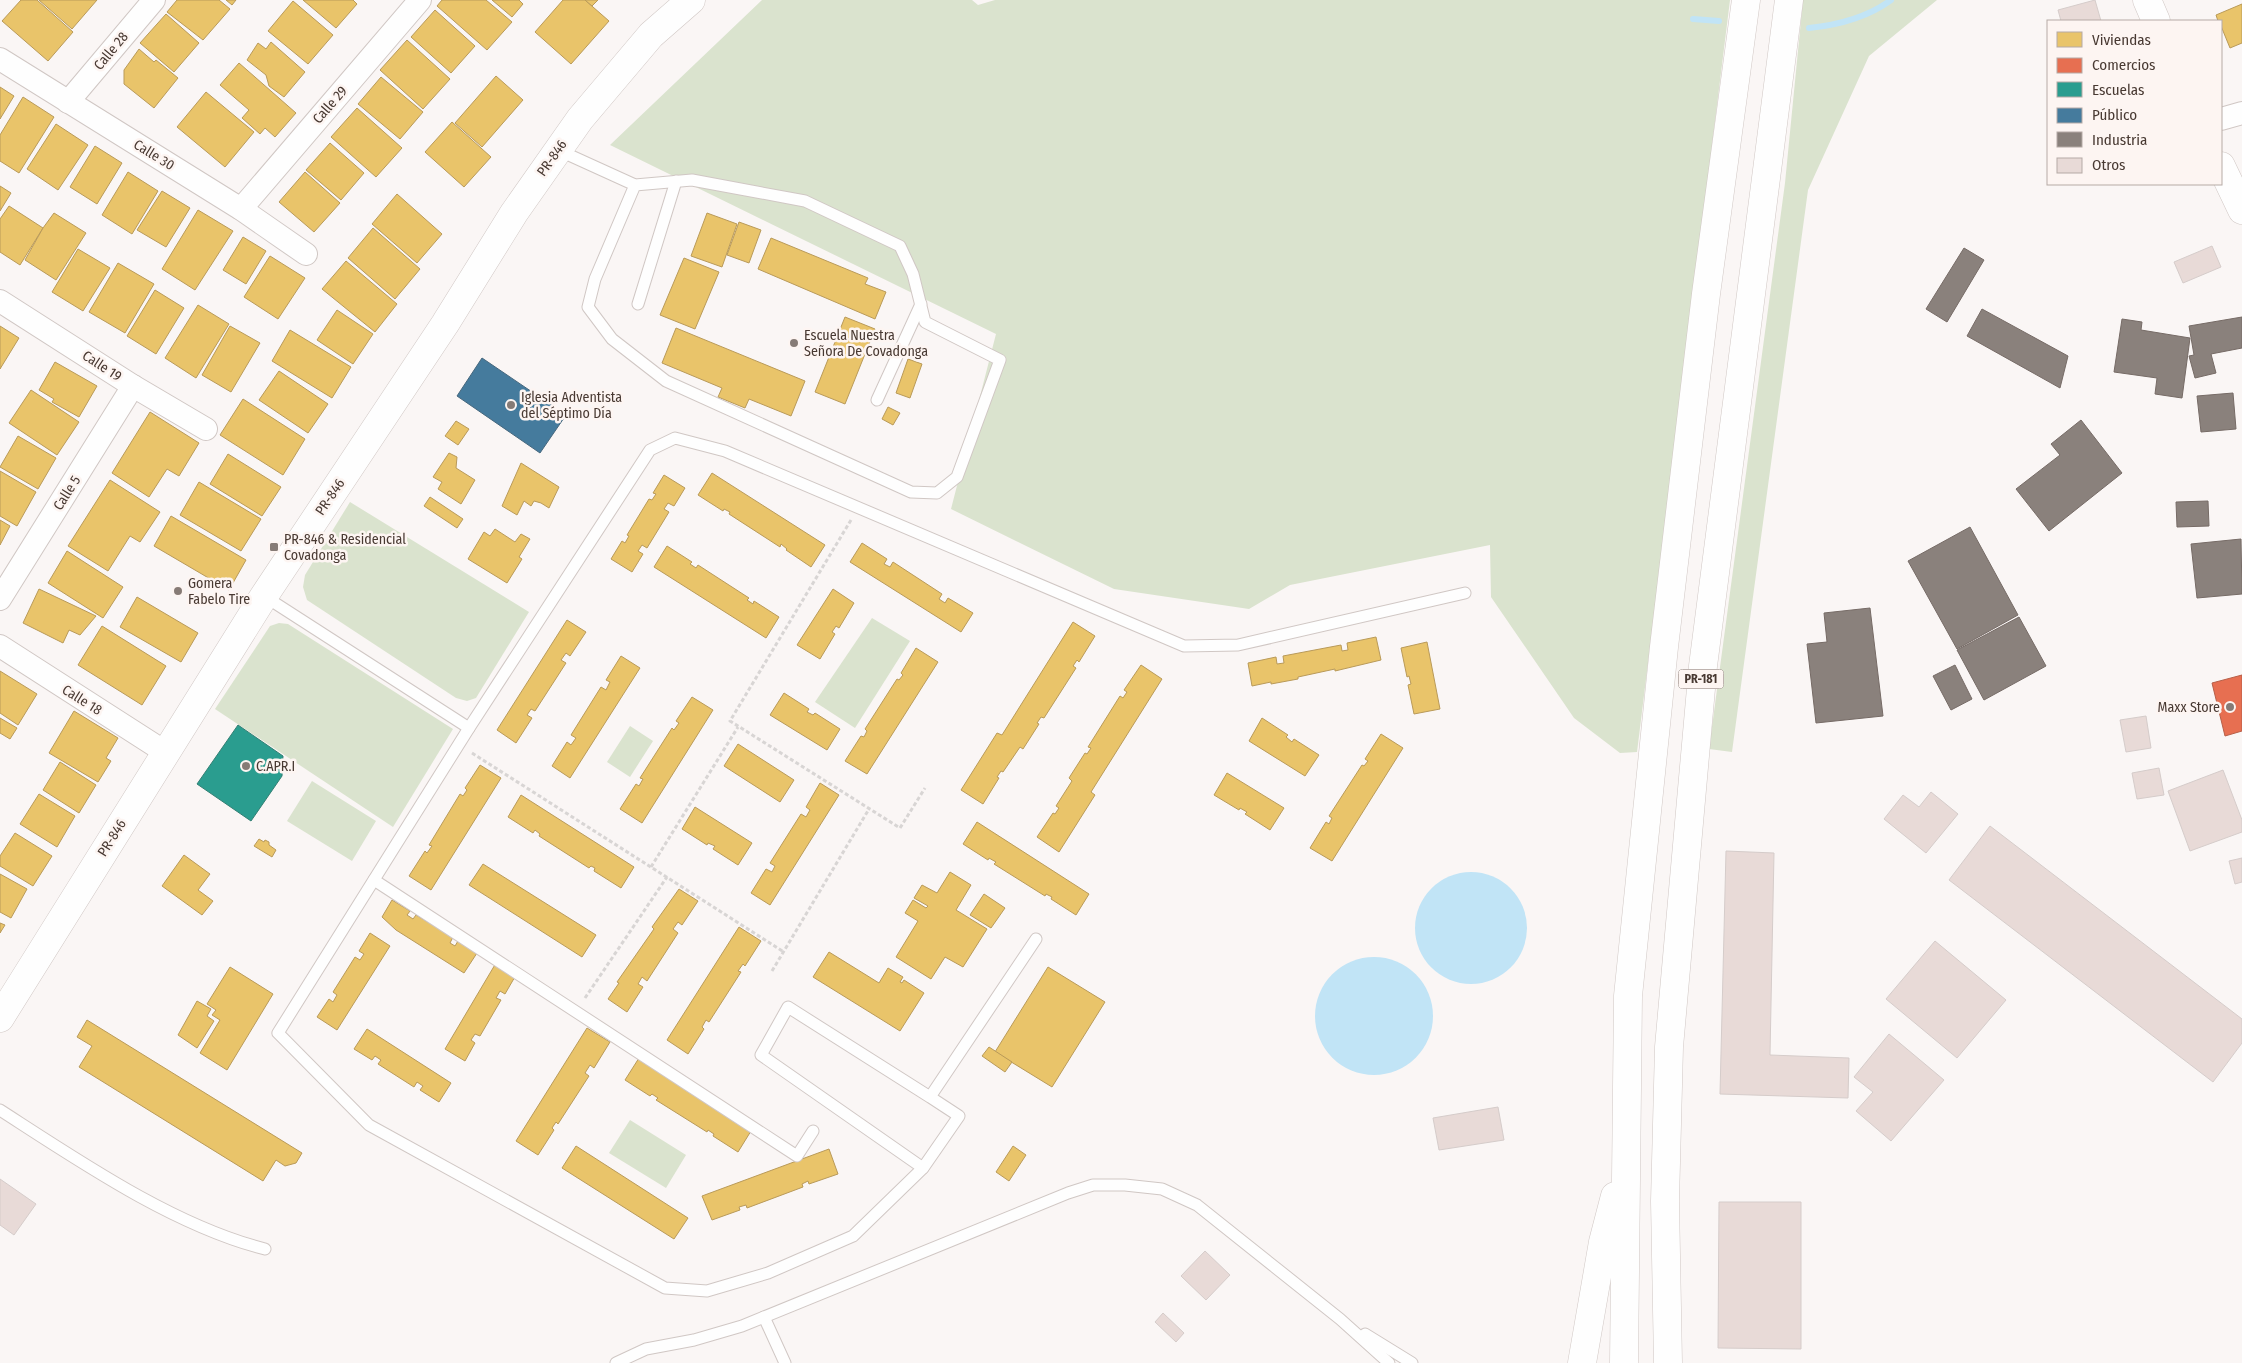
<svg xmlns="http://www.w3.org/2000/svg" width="2242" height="1363" font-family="'Fira Sans Condensed',sans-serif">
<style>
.green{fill:#dae3ce}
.water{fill:#c1e4f6}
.homes{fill:#e9c46a;stroke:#b99a59}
.shops{fill:#e76f51;stroke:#b75f48}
.schools{fill:#2a9d8f;stroke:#337f73}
.public{fill:#457b9d;stroke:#46677d}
.industry{fill:#8a817c;stroke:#766b66}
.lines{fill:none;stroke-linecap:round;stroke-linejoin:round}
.stream{stroke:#c1e4f6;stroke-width:6}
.building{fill:#e8dad7;stroke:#d5ccca}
.lane-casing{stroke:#d0c7c4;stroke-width:13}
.street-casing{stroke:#d0c7c4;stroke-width:24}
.secondary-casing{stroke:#d0c7c4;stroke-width:29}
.primary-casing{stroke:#d0c7c4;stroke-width:29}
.path{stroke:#d8d5d4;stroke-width:3;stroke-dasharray:4 2.5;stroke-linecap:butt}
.lane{stroke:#fefefe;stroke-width:11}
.street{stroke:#fefefe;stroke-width:22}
.secondary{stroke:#fefefe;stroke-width:28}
.primary{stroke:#fefefe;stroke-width:28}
.poi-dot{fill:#867b76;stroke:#fdf5f2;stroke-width:2}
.labels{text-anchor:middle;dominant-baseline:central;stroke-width:5;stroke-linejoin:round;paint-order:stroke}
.shield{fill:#fdf5f2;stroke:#7e716c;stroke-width:1}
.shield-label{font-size:12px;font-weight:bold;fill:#483932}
.street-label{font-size:14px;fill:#483932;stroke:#fdf5f2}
.poi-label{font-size:14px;fill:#483932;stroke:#fdf5f2;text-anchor:start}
</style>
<rect width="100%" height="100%" fill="#faf6f5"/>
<g class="green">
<path d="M762 0H972L978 5 995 0H1730L1637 752 1620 753 1574 718 1491 597 1490 545 1290 585 1249 609 1114 589 951 509 996 334 610 145Z"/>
<path d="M1803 0H1937L1869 56 1808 190 1732 752 1709 749 1785 183Z"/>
<path d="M350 502 529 612 476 698 467 701 456 698 307 600 303 587 305 575Z"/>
<path d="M872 618 910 641 855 728 815 702Z"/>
<path d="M279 623 288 624 453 729 393 827 215 709 270 626Z"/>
<path d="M630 726 653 741 630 777 607 762Z"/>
<path d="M312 781 376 821 352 861 287 821Z"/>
<path d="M630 1120 686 1155 666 1188 609 1153Z"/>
</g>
<g class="water">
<circle cx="1471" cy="928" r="56"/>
<circle cx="1374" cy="1016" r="59"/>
</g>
<g class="homes">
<path d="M21 0H37L73 32 48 61 2 21Z"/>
<path d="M39 0H97L72 29Z"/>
<path d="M177 0H219L230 9 203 40 167 12Z"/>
<path d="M226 0H236L232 5Z"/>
<path d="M303 0H353L357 4 336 28Z"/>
<path d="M442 0H486L512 22 487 50 437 6Z"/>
<path d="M492 0H519L523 4 512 17Z"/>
<path d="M563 0H585L609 21 571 64 535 32Z"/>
<path d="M585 0H598L592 6Z"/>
<path d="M293 1 333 35 308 64 268 31Z"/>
<path d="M2242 4V43L2230 48 2221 26V21H2218L2216 15Z"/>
<path d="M435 10 475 46 451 73 411 37Z"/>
<path d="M166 14 199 43 174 72 140 43Z"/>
<path d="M407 40 450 79 423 109 380 70Z"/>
<path d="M271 42 305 72 284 97 269 86 266 75 247 60 258 43 266 49Z"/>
<path d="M139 49 154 62 156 60 178 78 154 108 124 84V70Z"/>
<path d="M239 63 296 113 275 137 265 128 260 134 242 118 249 110 220 85Z"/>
<path d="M496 76 523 100 482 147 455 123Z"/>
<path d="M381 77 423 112 400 139 358 104Z"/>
<path d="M0 87 14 96 0 119Z"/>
<path d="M206 92 254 132 225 167 177 127Z"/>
<path d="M23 97 54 117 19 173 0 161V135Z"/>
<path d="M357 108 402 148 376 177 331 137Z"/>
<path d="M452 122 491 157 464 187 425 152Z"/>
<path d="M56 124 88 145 58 190 27 169Z"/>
<path d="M330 143 364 173 341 200 306 170Z"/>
<path d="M95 146 122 163 97 204 70 187Z"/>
<path d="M128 172 158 191 132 234 102 215Z"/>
<path d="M305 172 340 203 314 232 279 202Z"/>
<path d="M0 186 11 193 0 211Z"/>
<path d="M162 191 190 208 166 247 137 230Z"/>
<path d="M397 194 442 234 417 263 372 224Z"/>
<path d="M9 206 43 228 20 265 0 252V219Z"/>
<path d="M198 210 233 231 195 290 162 269Z"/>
<path d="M54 213 86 233 56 280 25 260 43 228Z"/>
<path d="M707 213 737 224 722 267 691 256Z"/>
<path d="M739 222 761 230 749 263 727 255Z"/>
<path d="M373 228 420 269 395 299 348 258Z"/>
<path d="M243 237 266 251 246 284 223 270Z"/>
<path d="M771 238 868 278 865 284 886 292 875 319 758 269Z"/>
<path d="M78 249 110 268 83 311 52 292Z"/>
<path d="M270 256 305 278 278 319 244 297Z"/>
<path d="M684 258 719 272 695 329 660 315Z"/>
<path d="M346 261 397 304 375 332 322 289Z"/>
<path d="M118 263 154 284 125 333 89 312Z"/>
<path d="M155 290 184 308 156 354 127 336Z"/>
<path d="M198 305 229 324 196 378 165 358Z"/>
<path d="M337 310 373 334 353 364 317 340Z"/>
<path d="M845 317 875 329 845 404 815 392Z"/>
<path d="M0 326 19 338 0 369Z"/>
<path d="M230 326 260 343 231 392 202 375Z"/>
<path d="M676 328 805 381 791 416 749 399 745 408 718 397 722 388 662 363Z"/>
<path d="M290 330 351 367 332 398 272 361Z"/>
<path d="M908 359 922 364 910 398 896 393Z"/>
<path d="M55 362 97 386 79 417 52 402 54 399 39 390Z"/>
<path d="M279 371 328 404 308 433 259 400Z"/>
<path d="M31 390 79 422 57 455 9 423Z"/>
<path d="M243 399 305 439 283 475 220 435Z"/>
<path d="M888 407 900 413 893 425 882 419Z"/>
<path d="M150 412 199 443 179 476 167 469 149 497 112 473Z"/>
<path d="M456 421 469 429 458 445 445 436Z"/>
<path d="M18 436 56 458 38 489 0 467Z"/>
<path d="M449 453 457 457 456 468 475 480 461 504 438 489 442 482 433 477Z"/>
<path d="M228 454 281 487 262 516 210 484Z"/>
<path d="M521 463 559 487 549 508 541 503 534 501 531 506 524 501 517 515 502 506Z"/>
<path d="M0 471 36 492 17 526 0 516Z"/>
<path d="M712 473 825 545 811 567 786 550 787 549 781 544 780 547 729 514 730 512 724 509 723 511 698 495Z"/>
<path d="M664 475 685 488 674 506 668 503 664 509 669 512 647 548 642 545 638 551 643 554 632 572 611 559 622 541 625 543 629 536 627 535 649 499 652 500 656 494 653 493Z"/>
<path d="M110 480 160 512 140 542 130 536 108 571 68 546Z"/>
<path d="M199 482 261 519 241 551 180 515Z"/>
<path d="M430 497 463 519 457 528 424 506Z"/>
<path d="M171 516 246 560 229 590 154 546Z"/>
<path d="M0 520 10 526 0 545Z"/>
<path d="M495 529 515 542 521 534 530 539 519 557 522 559 507 583 468 559 484 532 490 536Z"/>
<path d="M862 543 887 559 884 564 890 567 893 562 942 594 939 599 945 603 948 598 973 613 961 632 850 562Z"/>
<path d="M667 546 692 562 690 564 696 568 698 565 749 598 747 600 753 604 754 601 779 617 766 638 654 567Z"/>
<path d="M67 551 123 587 103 618 48 583Z"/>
<path d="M39 589 96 616 80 635 69 630 63 643 23 623Z"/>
<path d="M833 589 854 603 839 628 836 626 832 632 835 634 820 659 797 645Z"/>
<path d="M137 597 198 633 181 662 120 627Z"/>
<path d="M567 620 586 632 570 656 566 653 561 660 566 663 535 711 531 709 527 715 532 718 516 743 497 730Z"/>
<path d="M1073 622 1095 636 1079 662 1077 660 1073 666 1076 668 1044 718 1041 717 1037 723 1039 724 1023 749 1020 747 1003 772 1001 771 997 777 999 778 983 804 961 790 997 733 1002 735Z"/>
<path d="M102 626 166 666 142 705 78 665Z"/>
<path d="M1376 637 1381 660 1335 671V669L1298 677V679L1271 684V682L1252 686 1248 663 1276 657 1277 664 1284 663 1283 656 1341 645 1342 651 1348 650 1347 643Z"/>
<path d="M1427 642 1440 709 1414 714 1408 685 1411 684 1409 676 1407 677 1401 648Z"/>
<path d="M916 648 938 662 867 774 845 761 861 736 864 737 867 731 865 729 897 679 899 680 903 675 901 673Z"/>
<path d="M621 656 640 668 570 778 552 766 567 742 571 745 576 738 571 735 601 687 606 690 610 682 606 680Z"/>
<path d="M1141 665 1162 679 1091 792 1095 795 1059 852 1037 837 1053 813 1055 814 1059 808 1056 806 1072 781 1069 778 1085 753 1087 754 1091 748 1088 747 1120 696 1123 698 1127 692 1124 690Z"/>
<path d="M0 671 37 694 18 725 0 713Z"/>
<path d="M784 693 809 709 807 712 813 715 815 713 840 729 827 750 770 715Z"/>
<path d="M692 697 713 710 642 823 620 809 636 784 639 786 643 779 640 778 672 728 674 730 679 723 676 721Z"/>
<path d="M74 711 118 738 106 758 111 761 98 782 49 753Z"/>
<path d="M0 718 17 728 10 739 0 733Z"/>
<path d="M1262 718 1288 735 1286 737 1292 742 1294 739 1319 755 1305 776 1249 741Z"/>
<path d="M1381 734 1403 748 1332 861 1310 848 1326 822 1329 824 1332 818 1329 816 1362 765 1364 766 1368 761 1365 759Z"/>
<path d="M738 744 794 780 780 802 724 766Z"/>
<path d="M60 762 96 785 79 813 43 790Z"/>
<path d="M480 765 501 778 431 890 409 876 425 851 427 853 432 846 429 845 460 794 463 796 467 790 465 788Z"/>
<path d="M1227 773 1284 808 1270 830 1245 814 1247 812 1240 808 1239 810 1214 795Z"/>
<path d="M820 783 839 795 770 905 751 893 766 869 772 872 775 866 770 863 801 814 806 817 810 810 806 807Z"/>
<path d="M39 794 75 816 57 847 20 824Z"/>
<path d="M521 795 634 867 621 888 594 871 595 868 591 866 589 868 539 836 540 834 535 830 533 833 508 817Z"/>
<path d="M695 807 752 843 738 865 713 849 715 846 708 843 707 845 682 829Z"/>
<path d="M977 822 1089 894 1076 915 1051 899 1052 897 1046 894 1045 896 994 864 996 862 989 858 988 860 963 844Z"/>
<path d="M15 833 52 856 33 886 0 866V856Z"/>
<path d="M259 839 264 842 265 840 269 842V845L276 850 272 857 254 846Z"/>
<path d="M184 855 210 874 198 890 213 901 202 915 162 886Z"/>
<path d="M483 864 596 935 582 957 469 885Z"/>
<path d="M950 872 971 885 956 910 987 929 963 967 945 957 931 979 896 957 918 921 905 913 913 900 926 908 928 906 914 898 922 885 937 893Z"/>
<path d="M0 874 27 889 11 918 0 912Z"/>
<path d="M679 889 698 901 682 925 678 922 673 929 678 933 647 981 642 977 638 984 643 987 627 1012 608 999 619 983 617 982 654 929 652 927Z"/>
<path d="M984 894 1005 908 991 928 970 915Z"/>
<path d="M392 900 410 911 407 915 413 919 416 915 453 937 450 943 455 946 458 941 477 953 464 973 396 930 382 917Z"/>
<path d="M0 923 5 925 0 933Z"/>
<path d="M739 927 761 941 745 966 743 964 738 971 741 972 709 1022 706 1020 702 1027 704 1029 688 1054 667 1040Z"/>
<path d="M370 933 390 946 337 1030 317 1017 329 999 333 1002 337 995 333 992 355 957 360 960 364 954 359 951Z"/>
<path d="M829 952 879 983 888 968 903 977 900 982 902 983 904 980 924 993 900 1031 813 977Z"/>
<path d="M496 963 516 975 505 994 500 991 496 998 501 1000 480 1036 475 1034 471 1040 475 1043 465 1061 445 1049Z"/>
<path d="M230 967 273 994 227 1070 200 1053 220 1020 212 1015 216 1010 207 1004Z"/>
<path d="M1048 967 1105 1002 1052 1087 995 1052Z"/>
<path d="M197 1001 211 1009 207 1016 214 1021 197 1048 178 1035Z"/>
<path d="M87 1020 302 1153 296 1163 285 1166 276 1160 263 1181 79 1067 92 1046 77 1037Z"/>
<path d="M587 1028 610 1042 594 1068 590 1065 585 1073 589 1076 558 1124 556 1122 552 1128 554 1130 538 1155 516 1141Z"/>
<path d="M367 1029 451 1083 439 1102 420 1090 423 1086 417 1082 414 1087 378 1064 381 1060 375 1056 372 1060 354 1049Z"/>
<path d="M989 1047 1012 1062 1005 1072 982 1056Z"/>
<path d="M639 1058 751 1131 738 1152 713 1136 714 1134 708 1130 707 1132 656 1100 658 1098 652 1094 650 1096 625 1080Z"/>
<path d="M576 1146 688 1218 674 1239 562 1168Z"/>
<path d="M1013 1146 1026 1155 1009 1181 996 1172Z"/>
<path d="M829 1149 838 1174 809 1184 808 1181 802 1184 803 1187 747 1208 746 1205 739 1207 740 1210 712 1220 702 1196Z"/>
</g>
<path class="shops" d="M2242 675V731L2225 736 2212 683Z"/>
<path class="schools" d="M238 725 283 756 282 776 251 821 197 784Z"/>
<path class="public" d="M482 358 566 415 540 453 457 396Z"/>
<g class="industry">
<path d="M1964 248 1984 260 1947 322 1926 309Z"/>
<path d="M1982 309 2068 356 2060 388 1967 336Z"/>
<path d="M2242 317V348L2211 354 2216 373 2195 378 2189 356 2194 355 2189 326Z"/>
<path d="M2122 319 2142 322 2141 330 2190 338 2182 398 2155 394 2157 378 2114 372Z"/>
<path d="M2233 393 2236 429 2201 432 2197 396Z"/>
<path d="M2081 420 2122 473 2049 531 2016 489 2060 455 2051 444Z"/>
<path d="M2208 501 2209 526 2177 527 2176 502Z"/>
<path d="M1970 527 2018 615 1957 649 1908 561Z"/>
<path d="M2241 539 2242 594 2197 598 2191 544Z"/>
<path d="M1870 608 1883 716 1816 723 1807 644 1827 642 1824 613Z"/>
<path d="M2019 617 2046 666 1984 700 1957 650Z"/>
<path d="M1955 665 1972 699 1951 710 1933 676Z"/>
</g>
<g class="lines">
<g class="stream">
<path d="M1693 19 1719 21"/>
<path d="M1809 28C1838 25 1868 17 1891 0"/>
</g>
</g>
<g class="building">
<path d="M2095 0 2101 21H2061L2058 10Z"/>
<path d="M2212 246 2221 267 2183 283 2174 262Z"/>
<path d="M2146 716 2151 748 2126 752 2120 720Z"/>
<path d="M2159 768 2164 795 2137 799 2132 773Z"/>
<path d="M2223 770 2242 820V832L2190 851 2168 791Z"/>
<path d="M1931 792 1958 814 1926 853 1884 819 1903 795 1919 807Z"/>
<path d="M1990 826 2242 1019V1043L2213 1082 1949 880Z"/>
<path d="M1726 851 1774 853 1770 1055 1849 1058 1848 1098 1720 1094Z"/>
<path d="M2242 858V882L2235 884 2229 861Z"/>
<path d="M1935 941 2006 1000 1957 1058 1886 999Z"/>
<path d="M1889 1034 1944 1080 1891 1141 1856 1111 1873 1092 1854 1077Z"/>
<path d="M1498 1107 1504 1140 1439 1150 1433 1118Z"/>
<path d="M0 1179 36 1204 14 1235 0 1225Z"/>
<path d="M1719 1202H1801V1349L1718 1348Z"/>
<path d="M1205 1251 1230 1275 1206 1300 1181 1276Z"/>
<path d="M1163 1313 1184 1333 1176 1342 1155 1322Z"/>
</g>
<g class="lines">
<defs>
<g id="lane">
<path d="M558 150 635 185 692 180 805 201 900 246 913 274 925 322 1000 360 957 477 937 493 911 492 666 381 612 339 588 307 595 279 635 185"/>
<path d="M638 304 676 181"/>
<path d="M877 400 921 304"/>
<path d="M264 596 469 728"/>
<path d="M374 880 797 1156 813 1131"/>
<path d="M930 1097 788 1007 761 1055 923 1168 959 1116 930 1097 1036 939"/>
<path d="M0 1110C79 1161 174 1226 265 1249"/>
<path d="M923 1168 853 1236 768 1273 707 1291 665 1288 369 1125 278 1033 469 728 650 450 675 438 725 451 1184 646 1238 645 1465 593"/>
<path d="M764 1317 785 1363"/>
<path d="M1365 1334 1412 1363"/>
<path d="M616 1363 646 1349 694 1340 742 1326 1068 1193 1093 1185H1125L1162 1189 1197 1205 1340 1319 1389 1363"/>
</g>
<g id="street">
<path d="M0 59 241 209 306 254"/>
<path d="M68 102 154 0"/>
<path d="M2221 119 2242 113"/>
<path d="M241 209 420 0"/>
<path d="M0 301 133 386 206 429"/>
<path d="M0 599 133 386"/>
<path d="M0 646 165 752"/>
</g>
<g id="secondary">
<path d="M2147 0 2156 21"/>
<path d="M2221 166 2242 210"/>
<path d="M0 1018 264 596 445 324 514 213 580 119 651 35 691 0"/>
</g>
<g id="primary">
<path d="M1582 1363 1603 1242 1615 1196"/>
<path d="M1624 1363 1628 996 1664 647 1706 294 1746 0"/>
<path d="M1668 1363 1665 1201 1669 1047 1703 666 1789 0"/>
</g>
</defs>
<use href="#lane" class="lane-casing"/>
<use href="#street" class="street-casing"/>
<use href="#secondary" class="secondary-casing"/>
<use href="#primary" class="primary-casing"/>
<g class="path">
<path d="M851 520 730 721 900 828 925 788"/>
<path d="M472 753 784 952"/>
<path d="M651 867 738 727"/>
<path d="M772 971 869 809"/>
<path d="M585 998 667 877"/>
</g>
<use href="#lane" class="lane"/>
<use href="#street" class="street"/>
<use href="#secondary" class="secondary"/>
<use href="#primary" class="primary"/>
</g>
<g class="poi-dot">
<circle cx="794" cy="343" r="5"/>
<circle cx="511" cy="405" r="5"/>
<rect x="269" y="542" width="10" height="10" rx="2.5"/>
<circle cx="178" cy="591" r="5"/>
<circle cx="2230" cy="707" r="5"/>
<circle cx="246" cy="766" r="5"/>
</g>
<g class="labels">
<rect class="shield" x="1678.5" y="669.5" width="45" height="19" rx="4"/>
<g class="shield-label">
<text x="1701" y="679">PR-181</text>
</g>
<g class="street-label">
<text transform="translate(111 51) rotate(-50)">Calle 28</text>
<text transform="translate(330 105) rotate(-49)">Calle 29</text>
<text transform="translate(154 155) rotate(32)">Calle 30</text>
<text transform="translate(552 158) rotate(-55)">PR-846</text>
<text transform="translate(102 366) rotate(33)">Calle 19</text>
<text transform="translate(67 493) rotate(-58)">Calle 5</text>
<text transform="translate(330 497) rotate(-56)">PR-846</text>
<text transform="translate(82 700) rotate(32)">Calle 18</text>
<text transform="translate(112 838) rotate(-58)">PR-846</text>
</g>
<g class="poi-label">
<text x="804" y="335">Escuela Nuestra<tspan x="804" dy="16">Señora De Covadonga</tspan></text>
<text x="521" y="397">Iglesia Adventista<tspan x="521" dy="16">del Séptimo Día</tspan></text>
<text x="284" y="539">PR-846 &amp; Residencial<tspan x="284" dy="16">Covadonga</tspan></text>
<text x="188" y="583">Gomera<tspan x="188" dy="16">Fabelo Tire</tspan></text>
<text x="2220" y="707" text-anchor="end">Maxx Store</text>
<text x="256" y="766">C.APR.I</text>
</g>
</g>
<rect x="2047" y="20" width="175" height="165" fill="#fdf5f2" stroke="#b5aaa5"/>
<rect x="2057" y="32" width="25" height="15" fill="#e9c46a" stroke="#b5aaa5"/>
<text x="2092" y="45" font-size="15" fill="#483932">Viviendas</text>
<rect x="2057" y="58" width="25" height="15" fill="#e76f51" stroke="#b5aaa5"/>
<text x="2092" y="70" font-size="15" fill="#483932">Comercios</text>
<rect x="2057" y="82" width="25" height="15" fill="#2a9d8f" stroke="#b5aaa5"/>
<text x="2092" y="95" font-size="15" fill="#483932">Escuelas</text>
<rect x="2057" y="108" width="25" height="15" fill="#457b9d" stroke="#b5aaa5"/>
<text x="2092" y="120" font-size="15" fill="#483932">Público</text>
<rect x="2057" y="132" width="25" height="15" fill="#8a817c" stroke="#b5aaa5"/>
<text x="2092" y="145" font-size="15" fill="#483932">Industria</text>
<rect x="2057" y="158" width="25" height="15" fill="#e8dad7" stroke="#b5aaa5"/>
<text x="2092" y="170" font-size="15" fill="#483932">Otros</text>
</svg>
